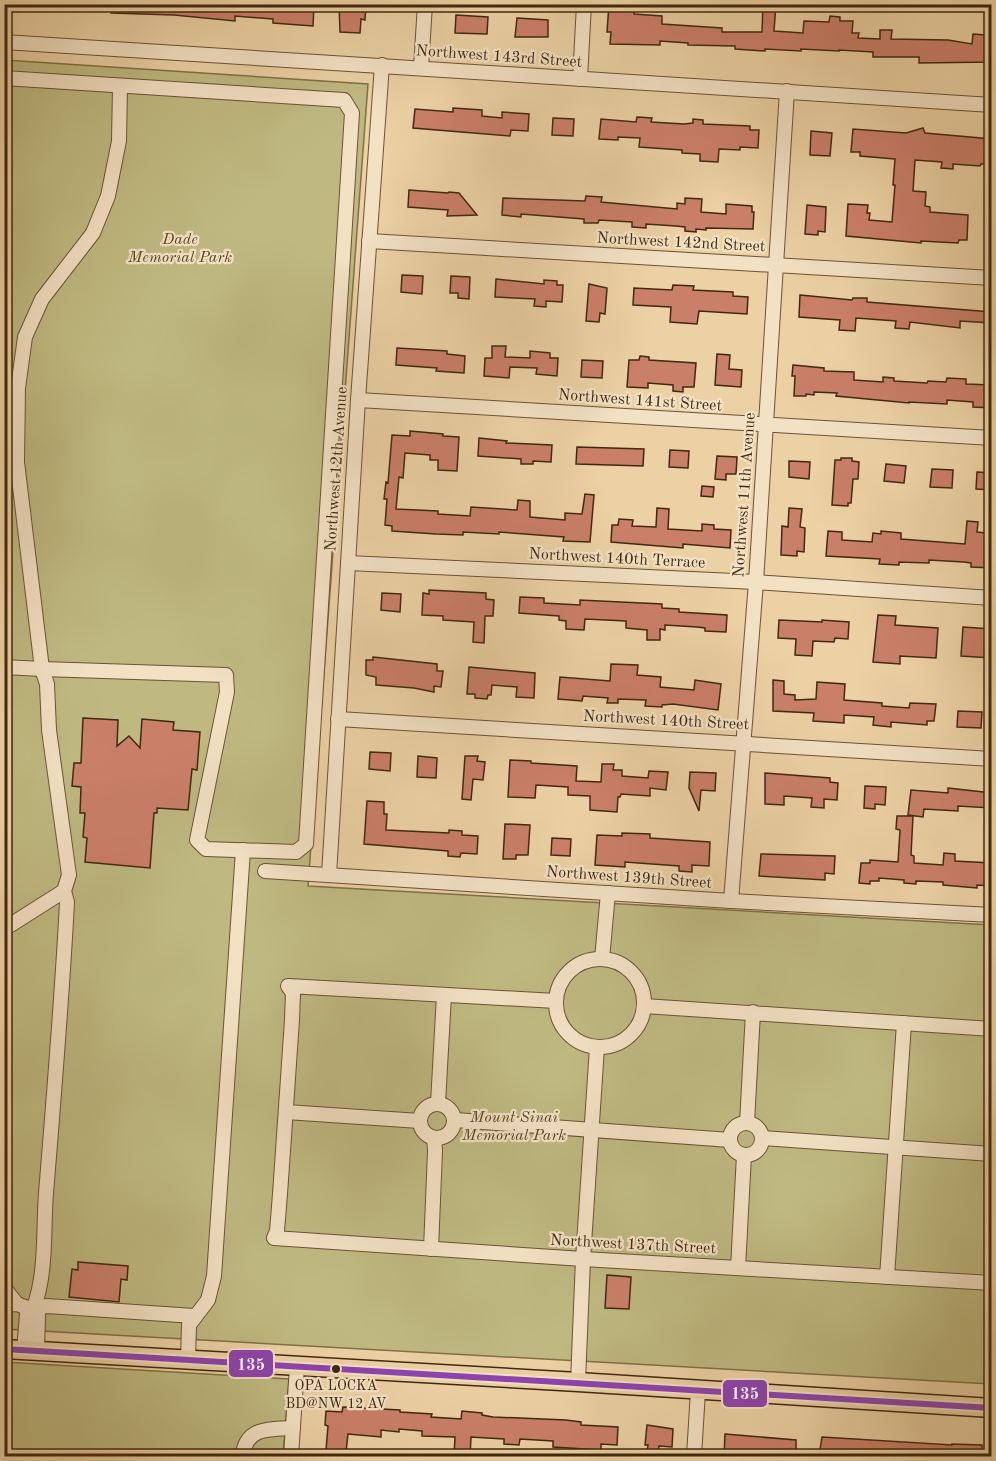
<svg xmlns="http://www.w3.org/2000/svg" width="996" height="1461" font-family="'Old Standard TT',serif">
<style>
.green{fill:#bfb981;stroke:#807148;stroke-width:1.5}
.building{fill:#ca7f69;stroke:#40290f;stroke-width:1.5}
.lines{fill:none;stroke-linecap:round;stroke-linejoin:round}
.minor-casing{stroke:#6b5334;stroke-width:16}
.major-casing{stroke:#40290f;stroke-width:21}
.minor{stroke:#f3e1c4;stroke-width:14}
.major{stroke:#ecd1a4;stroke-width:18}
.bus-1-casing{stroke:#f3e1c4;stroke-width:10}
.bus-1{stroke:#8e44ad;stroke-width:6}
.bus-dot{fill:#40290f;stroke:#f3e1c4;stroke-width:2}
.labels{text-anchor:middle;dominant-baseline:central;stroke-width:4.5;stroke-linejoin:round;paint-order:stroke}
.bus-label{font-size:14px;fill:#40290f;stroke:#f3e1c4}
.street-label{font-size:16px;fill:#40290f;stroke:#f3e1c4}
.park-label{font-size:16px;font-style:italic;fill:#594626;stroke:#f3e1c4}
.line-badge{stroke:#f3e1c4;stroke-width:2}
.badge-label{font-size:16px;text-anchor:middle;font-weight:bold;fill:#fff}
</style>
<rect width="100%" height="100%" fill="#ecd1a4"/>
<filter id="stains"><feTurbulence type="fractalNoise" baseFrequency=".00333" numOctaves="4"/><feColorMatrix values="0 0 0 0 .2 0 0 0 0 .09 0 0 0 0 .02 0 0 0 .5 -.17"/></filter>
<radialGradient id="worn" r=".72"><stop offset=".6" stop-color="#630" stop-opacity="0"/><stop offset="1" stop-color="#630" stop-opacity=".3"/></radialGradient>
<g class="green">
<path d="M4 60 368 84 308 886 991 925V1384L5 1329Z"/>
<path d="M4 1362 289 1379 283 1456H5Z"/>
</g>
<g class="building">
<path d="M111 4H301L314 5 313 26 273 23V19L235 16V21L174 15 111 13Z"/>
<path d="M339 4H366L365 20 361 19 360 33 340 32Z"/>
<path d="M609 4H630V7L634 8V14L662 16V24L722 28V32H762L763 4H776L774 31 803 33 804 21 829 22 830 16 840 17V21H853L852 33H859L858 38 880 39V30H892L891 39 948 40 972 44 973 34 986 35 985 45H992V62L919 63V57H873V52L839 50V51L801 49V51L765 49V51L735 49V46L688 45V43L660 41V45L610 44 611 32H607Z"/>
<path d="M456 15 488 17 487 34 455 33Z"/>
<path d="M517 18 548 20V37H515Z"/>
<path d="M453 108 482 110V116L502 118V112L529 114 528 131 511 130 510 136 413 128 415 109 453 112Z"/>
<path d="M637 117 652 118 651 122 684 124 693 123V119L703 120V124L750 126V130H759L758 148 740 147V150L719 149 718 162 700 161V154L682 153V150L639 147 640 138 618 137V140L599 139 601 119 636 122Z"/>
<path d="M553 118 574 119 573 136 552 135Z"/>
<path d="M923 128 925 133 992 139V164H981L980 166 953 164V169L941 168 942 162 915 160 913 191 926 192 925 206 930 207V212L968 215 967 240H959L958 243 921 241V243L846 236 848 204 868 205 867 213H870L869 220 892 222 895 185H893L895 159 860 156V152H851L853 129 906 133Z"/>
<path d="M811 131 832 133 830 156 810 155Z"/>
<path d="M409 190 448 193 449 192 459 193 477 215 447 216 448 210 408 207Z"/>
<path d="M586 196 602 197 601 202 677 209V203L685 204V198L702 199 701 212 726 214V204L752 206V212H754L753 229 706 228V230L696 229V232L685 231V227L676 226 646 224V228L632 227V222L599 220 598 223H584V219L521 214V217L502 215 503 198 585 201Z"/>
<path d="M807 205 826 207 825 232 818 231V235L805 234Z"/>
<path d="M402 275 423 276 422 294 401 292Z"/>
<path d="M451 276 470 277 469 299 458 298V293H450Z"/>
<path d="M496 279 544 284V280L557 281V285H563L562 302 546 301V307L534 306 535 299 495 297Z"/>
<path d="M589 284 607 288 605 314 600 313 599 322 586 321Z"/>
<path d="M673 285 694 286 693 290 733 292V296L748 297 747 314 699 311 697 324 670 322 671 307 633 305 634 288 672 290Z"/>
<path d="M800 295 852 300 853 298H867V302L992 312V323L960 321V328L910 322 909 329 895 328 896 321 856 318 855 331 839 330 840 320 799 317Z"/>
<path d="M492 346H506L505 357 530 358V351L550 353V358H558L557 376 536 374 537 368 510 367 509 378 484 376 485 358H492Z"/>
<path d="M397 348 447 351V354L465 356 464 373 436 371 437 368 396 365Z"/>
<path d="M717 354 730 355 729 369 742 370 741 387 715 385Z"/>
<path d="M640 356 649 357V360L696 363 694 387H683V392L673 391V385L648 383V388L627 387 629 360H639Z"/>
<path d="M582 360 603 361 602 378 581 377Z"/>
<path d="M793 365 824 368V371L854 372V380L883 382V377L894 378V381L927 383 928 381 946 382 947 378 966 379V384L992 385V408L973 407V402L947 400V404L909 402V403L836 396 837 393 814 392V395L806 394V396H794L795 376H792Z"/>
<path d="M410 431 443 434V436L459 437 457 471 438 470V460H430V455L405 453 403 478 399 477 396 509 438 511V514L470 516 471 507 517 510 518 500 530 501V517L565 520V513L582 514 585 494 594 495 590 542 563 541 564 537 499 532V534L463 532V535L436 534 392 531V526L385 525 387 499H384L386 482 388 483 392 435 410 436Z"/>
<path d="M479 438 507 441 506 443 552 445 551 462 533 461V464H521V459L478 456Z"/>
<path d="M577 447 644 449 643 466 576 464Z"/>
<path d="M670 450 689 451 688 468 669 467Z"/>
<path d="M717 456 737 457 736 474H726V480L715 479Z"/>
<path d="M841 458H852V461L859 462 858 479H853L851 503H848V506L832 505 835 460H841Z"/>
<path d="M789 461 810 462 809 479 789 477Z"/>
<path d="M886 464 906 466 904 483 884 481Z"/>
<path d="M932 469 953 470 952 488 930 487Z"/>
<path d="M977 472 992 473V490L976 489Z"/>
<path d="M702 486 714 487 713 497 701 496Z"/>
<path d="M657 508 669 509 668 529 702 531V524L714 525V529L731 530 730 548 683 544V548L611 542 612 525H618L619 519 633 520 632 526 656 527Z"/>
<path d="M789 508 802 509 800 527 805 528 804 552 797 551V556L781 555 782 526 788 527Z"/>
<path d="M967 521 978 522 977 532 986 533V540H992V568L971 567V563L964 562 929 560V563L899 562V565L879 564 880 559 826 556 828 531 842 532V540L872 542 873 533 881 534V531L901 533V539L965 544Z"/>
<path d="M429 590 486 593V599L494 600 493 616H485L484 643 473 642 474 622 443 620V616L422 615 423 593 429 594Z"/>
<path d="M382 593 401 594 400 612 381 610Z"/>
<path d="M520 597 544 598V603L580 605V600L662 604V608L679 609V612L727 615 726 632 705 631V628L697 627 665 625V630L660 629V640H647V630L626 628V621L585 619 584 630 566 629V621L559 620V616L519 613Z"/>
<path d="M878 615 896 616 895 625 938 628 936 658 900 656V664L873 662Z"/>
<path d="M779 620 822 622V620L849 622 848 639 835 638 834 642 813 641 812 656 795 655 796 639 778 638Z"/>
<path d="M963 627 992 629V658L961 656Z"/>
<path d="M373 657 437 664V671H443L441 687 434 686V692L414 688 376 685V677L366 675V660H373Z"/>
<path d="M611 664 638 665 637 675 661 677 660 687 694 690 695 680 721 684 718 710 673 704 662 705V707L645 706 646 700 618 699V703H607L608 698 583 696 582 701 558 699 560 677 610 681Z"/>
<path d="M469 667 535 673 534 698 516 697 517 687 492 685 491 695H488L487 699 475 698V694H467Z"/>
<path d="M773 680 784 681V694L795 695V700L816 699 817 682 845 684 844 700 882 703V706L909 708 910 703 936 704 934 721H927V725L891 722V727L873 725 874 717 844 715V723L813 721 814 713 773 711Z"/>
<path d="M958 711 982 712 981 728 957 727Z"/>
<path d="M83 718 118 720 117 746 129 736 140 748 142 719 174 722 173 730 200 732 197 770 192 769 188 810 157 808V813H154L150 868 85 862 87 838 83 837 85 813H80L81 787 72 786 74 763H81Z"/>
<path d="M370 752 391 753 390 771 369 769Z"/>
<path d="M418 756 437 758 436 778 417 777Z"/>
<path d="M465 756H478L477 761 485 762 483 780 473 779 471 800 462 799Z"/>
<path d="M510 760 531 761V763L577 766 576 781 601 782 602 764H614L613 770H622V776L648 778 649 771 668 772 666 790 650 788V796L621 794 620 797H618L617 812 590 810V796L568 795V787L536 785 535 798 508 797Z"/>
<path d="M690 772 716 773 715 791 701 790 699 811 689 788Z"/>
<path d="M765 773 830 778V782L838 783 837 800 824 799V808L811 807 812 798 784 796V805L765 804Z"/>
<path d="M865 786 886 787 885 805 875 804V809L864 808Z"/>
<path d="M948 788 992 793V808L958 806V811L924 809 923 817 908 815 911 790 948 793Z"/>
<path d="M367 801 384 802V814H387L386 830 449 833V830L462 831V835L478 836 477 854 461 853 460 857 448 856V851L364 844Z"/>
<path d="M897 816H913L911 855 914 856V863L943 865 944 853 955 854V861L992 863V886L977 885V888L943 885V882L916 881V884L904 883V880L879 878V881H870V884L859 883 861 863H870V860L898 862 900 830 896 829Z"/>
<path d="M505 824 530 825 528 855H516V859H503Z"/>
<path d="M622 833 650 834V838L710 842 709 866 692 865V872L679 871V866L625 862V867L595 865 597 835 622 836Z"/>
<path d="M552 838 571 839 570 856 551 855Z"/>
<path d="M761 854 835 856 834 874 825 873V880L759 876Z"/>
<path d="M78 1262 128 1266 127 1280 121 1279 119 1302 69 1297 72 1269 78 1270Z"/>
<path d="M607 1275 631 1277 629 1309 605 1308Z"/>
<path d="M343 1407 400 1410V1412L432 1414 431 1417 461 1419 462 1411 482 1413V1415L493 1417 566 1420 581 1422V1425L618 1427 617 1445 601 1444V1450L553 1447V1441L520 1439 519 1445 504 1444V1439L471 1437 470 1456H454L455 1437 422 1436V1431L399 1429V1432L381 1430V1437L348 1434 346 1452 326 1450 328 1426 325 1425 326 1411 342 1412Z"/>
<path d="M647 1425 673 1429 672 1447 659 1446 658 1453 647 1452 648 1445H645Z"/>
<path d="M725 1434 796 1440V1456H765V1454L739 1452V1456H724Z"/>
<path d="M822 1437 952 1445V1444L982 1445V1456H819Z"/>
</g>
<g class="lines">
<defs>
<g id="minor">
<path d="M4 42 992 105"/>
<path d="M421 68 425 4"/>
<path d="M4 78 344 100 352 113 306 844 296 852 206 849 197 840 227 692 226 675 42 669 17 462 4 450"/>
<path d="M580 79 584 4"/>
<path d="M369 241 992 278"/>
<path d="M358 400 992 438"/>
<path d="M17 462 18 388 25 337 42 299 93 233 108 196 119 141 120 86"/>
<path d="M348 563 756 582 992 598"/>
<path d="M4 667 42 669 47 684 49 730 69 875 64 891 4 929"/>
<path d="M338 719 992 759"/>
<path d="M265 871 731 901 992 915"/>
<path d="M329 875 358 400 382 65"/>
<path d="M731 901 756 582 787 91"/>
<path d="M602 959 608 893"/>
<circle cx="600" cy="1003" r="44"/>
<path d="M556 1001 288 986 293 993 292 1020 280 1194 277 1231 274 1238 583 1259 992 1283"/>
<path d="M644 1006 992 1029"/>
<path d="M438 1103 444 995"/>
<circle cx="437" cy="1121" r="17"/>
<path d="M286 1112 420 1121"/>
<path d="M455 1120 730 1140"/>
<circle cx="746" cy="1139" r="16"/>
<path d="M747 1123 753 1012"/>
<path d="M762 1138 992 1154"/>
<path d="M431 1249 435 1151 434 1138"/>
<path d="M738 1268 744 1155"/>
<path d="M887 1277 904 1023"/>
<path d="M4 1288 17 1304"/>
<path d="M4 1305 17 1304 33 1310 46 1306 62 1307 194 1316"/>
<path d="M33 1310C47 1273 43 1232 46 1193 54 1096 62 999 67 902L64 891"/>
<path d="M24 1351 27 1314 33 1310 38 1315 37 1351"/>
<path d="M188 1360 189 1325 208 1300 214 1276 243 850"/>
<path d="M578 1382 583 1259 597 1047"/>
<path d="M243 1456C245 1427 270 1429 293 1428"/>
<path d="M291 1456 297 1367"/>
<path d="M694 1456 698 1391"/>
</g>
<path id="major" d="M4 1349 578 1382 992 1408"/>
</defs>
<use href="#minor" class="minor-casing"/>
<use href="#major" class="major-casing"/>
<use href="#minor" class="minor"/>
<use href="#major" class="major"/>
<defs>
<path id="bus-1" d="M4 1349 992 1408"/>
</defs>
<use href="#bus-1" class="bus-1-casing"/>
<use href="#bus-1" class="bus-1"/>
</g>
<circle class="bus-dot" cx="336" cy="1369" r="5"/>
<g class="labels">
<g class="bus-label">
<text x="336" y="1386">OPA LOCKA<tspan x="336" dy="18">BD@NW 12 AV</tspan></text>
</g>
<g class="street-label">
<text transform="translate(499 57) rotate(4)">Northwest 143rd Street</text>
<text transform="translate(681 243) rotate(3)">Northwest 142nd Street</text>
<text transform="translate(640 401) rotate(4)">Northwest 141st Street</text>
<text transform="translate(337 469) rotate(-86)">Northwest 12th Avenue</text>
<text transform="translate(745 495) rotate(-86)">Northwest 11th Avenue</text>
<text transform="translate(617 559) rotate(3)">Northwest 140th Terrace</text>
<text transform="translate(666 721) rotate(3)">Northwest 140th Street</text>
<text transform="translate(629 878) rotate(4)">Northwest 139th Street</text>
<text transform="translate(633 1245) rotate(3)">Northwest 137th Street</text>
</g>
<g class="park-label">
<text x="180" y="240">Dade<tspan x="180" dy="18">Memorial Park</tspan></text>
<text x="514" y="1118">Mount Sinai<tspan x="514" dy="18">Memorial Park</tspan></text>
</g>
</g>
<g class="line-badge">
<rect x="228" y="1349" width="46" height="29" rx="6" fill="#8e44ad"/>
<rect x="722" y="1379" width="46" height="29" rx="6" fill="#8e44ad"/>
</g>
<g class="badge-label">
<text x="251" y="1370">135</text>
<text x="745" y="1399">135</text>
</g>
<rect width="996" height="1461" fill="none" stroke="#ecd1a4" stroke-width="24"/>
<rect x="6" y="6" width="984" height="1449" fill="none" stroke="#40290f" stroke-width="3"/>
<rect x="12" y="12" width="972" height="1437" fill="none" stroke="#40290f" stroke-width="1.5"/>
<rect width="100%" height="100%" filter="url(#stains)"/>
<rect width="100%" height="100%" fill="url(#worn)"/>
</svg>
